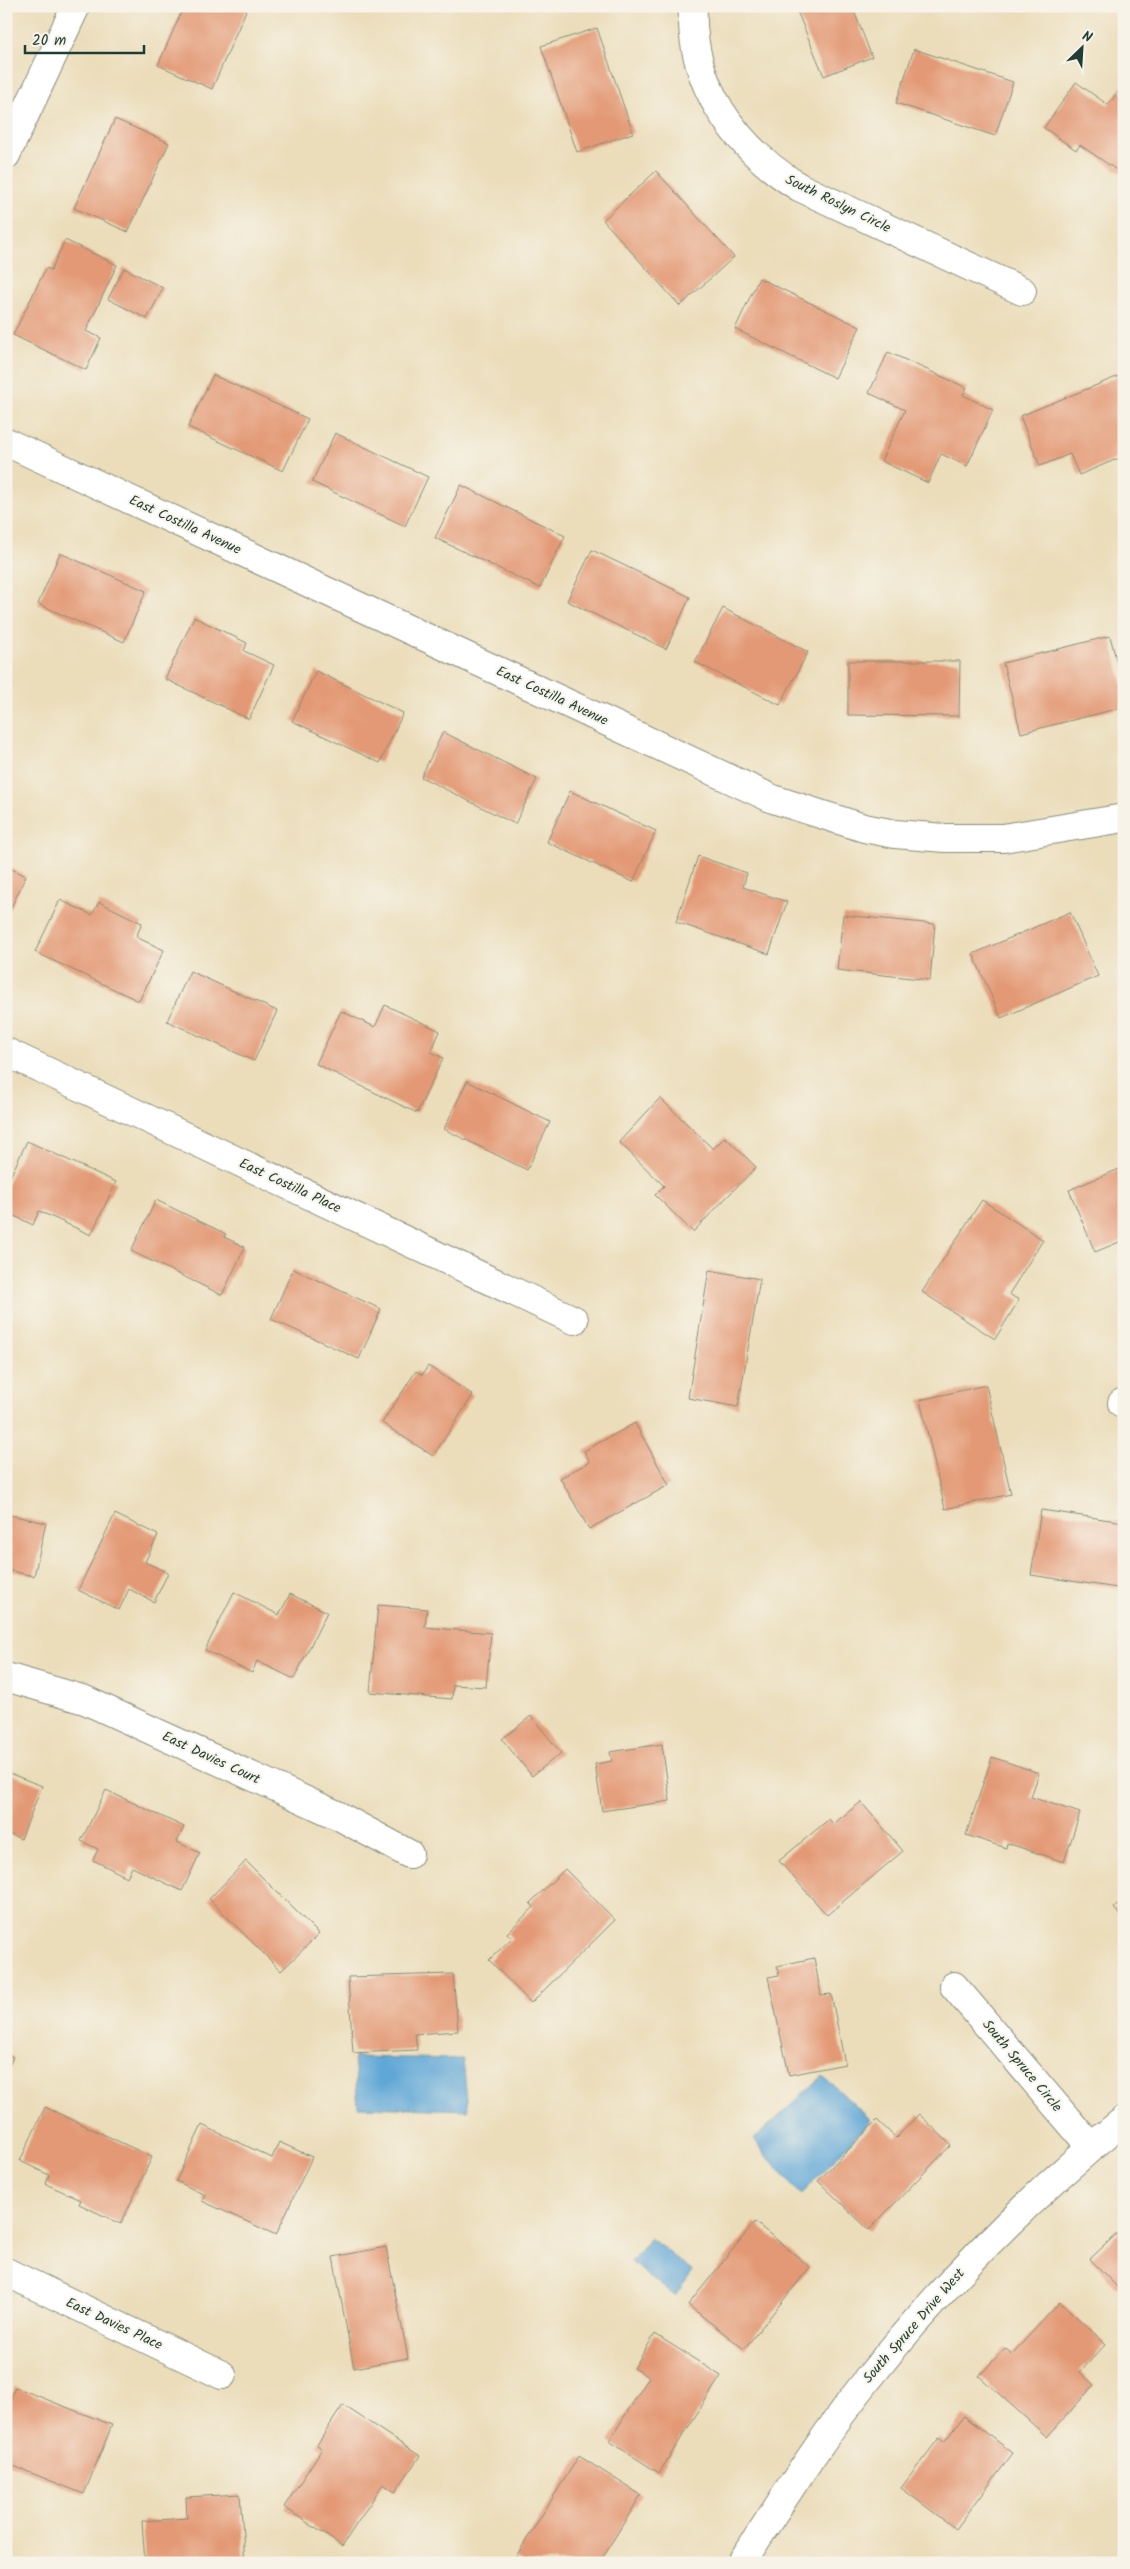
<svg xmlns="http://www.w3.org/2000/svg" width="1130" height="2569" font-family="Kalam,sans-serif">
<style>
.water{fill:#61a7d7;stroke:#407286}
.building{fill:#e39974}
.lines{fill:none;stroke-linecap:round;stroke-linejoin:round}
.minor-casing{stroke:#858d77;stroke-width:30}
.minor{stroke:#fff;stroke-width:28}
.labels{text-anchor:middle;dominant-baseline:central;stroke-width:4;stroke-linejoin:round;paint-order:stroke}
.street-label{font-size:14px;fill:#1f3d34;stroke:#f7f3e8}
</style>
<rect width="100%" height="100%" fill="#f7f3e8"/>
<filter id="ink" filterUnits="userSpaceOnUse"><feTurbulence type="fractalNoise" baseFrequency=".02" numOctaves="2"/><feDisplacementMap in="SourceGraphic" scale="10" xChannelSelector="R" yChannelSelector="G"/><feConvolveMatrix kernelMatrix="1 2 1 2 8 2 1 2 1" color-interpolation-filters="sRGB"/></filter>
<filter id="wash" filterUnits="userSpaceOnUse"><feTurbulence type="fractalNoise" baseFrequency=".0096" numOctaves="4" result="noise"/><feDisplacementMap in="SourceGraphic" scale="20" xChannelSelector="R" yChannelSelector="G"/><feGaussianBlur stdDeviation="1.12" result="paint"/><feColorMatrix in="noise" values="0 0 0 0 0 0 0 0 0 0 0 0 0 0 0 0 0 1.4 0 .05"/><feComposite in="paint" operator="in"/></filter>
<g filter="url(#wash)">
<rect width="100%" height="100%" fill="#ebddba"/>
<g class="water">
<path d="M354 2057 463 2059 468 2110 358 2107Z"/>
<path d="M823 2076 871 2120 801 2195 753 2140Z"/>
<path d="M650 2238 693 2271 675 2296 631 2262Z"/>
</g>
<g id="blocks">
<g class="building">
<path d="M184 6H248L212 89 158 65Z"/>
<path d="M795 6H852L872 57 824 76Z"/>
<path d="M597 28 633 133 577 152 541 46Z"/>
<path d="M914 49 1013 82 995 136 896 103Z"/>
<path d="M1076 82 1108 105 1119 90 1124 93V175L1080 145 1076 150 1044 128Z"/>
<path d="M115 119 169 143 128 232 74 208Z"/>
<path d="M656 171 734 257 680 306 603 220Z"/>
<path d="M65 240 117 265 86 331 101 338 86 370 13 335 46 268 51 270Z"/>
<path d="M124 268 163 288 147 319 108 299Z"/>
<path d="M759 278 860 327 835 378 735 329Z"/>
<path d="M888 352 967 388 963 395 993 410 967 466 941 454 928 483 881 461 905 410 869 393Z"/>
<path d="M1124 374V432L1120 434 1124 442V456L1079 475 1070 454 1040 466 1020 416Z"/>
<path d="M213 375 308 419 283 471 188 427Z"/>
<path d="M335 433 428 477 405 526 312 482Z"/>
<path d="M461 485 565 536 540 588 435 538Z"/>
<path d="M592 550 690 597 666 649 567 601Z"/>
<path d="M60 553 146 591 124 642 38 604Z"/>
<path d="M723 608 808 652 780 705 695 662Z"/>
<path d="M194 617 247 643 244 651 274 665 249 719 165 679Z"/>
<path d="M1110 636 1124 690V707L1021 733 1003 663Z"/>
<path d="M848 661H960L959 716 848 715Z"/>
<path d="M316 671 403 713 380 763 292 721Z"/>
<path d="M443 732 537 779 515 824 421 777Z"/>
<path d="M570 791 656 831 633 882 547 842Z"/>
<path d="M698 856 747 873 743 887 787 902 769 954 676 922Z"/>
<path d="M6 866 26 876 6 918Z"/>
<path d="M60 900 92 915 99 902 142 923 136 937 164 950 139 1001 35 952Z"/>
<path d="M1070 912 1098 976 1001 1018 973 954Z"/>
<path d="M843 915 935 924 930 980 837 970Z"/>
<path d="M190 971 277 1011 254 1061 167 1021Z"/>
<path d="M385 1005 440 1031 431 1052 443 1058 417 1113 316 1064 341 1011 375 1027Z"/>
<path d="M467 1081 550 1122 527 1170 444 1129Z"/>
<path d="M660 1098 713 1149 725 1137 756 1167 693 1232 655 1195 664 1186 619 1142Z"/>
<path d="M27 1141 116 1182 91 1235 39 1211 33 1225 6 1212V1186Z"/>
<path d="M1124 1167V1240L1095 1252 1069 1190Z"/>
<path d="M156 1200 226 1234 224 1237 245 1247 222 1295 131 1251Z"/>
<path d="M982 1200 1043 1240 1009 1294 1019 1300 995 1339 922 1292Z"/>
<path d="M293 1269 381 1309 359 1359 271 1319Z"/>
<path d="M709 1270 760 1279 738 1407 688 1398Z"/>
<path d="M428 1366 473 1395 433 1456 382 1423 416 1371 422 1375Z"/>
<path d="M986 1385 1011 1494 945 1509 920 1400Z"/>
<path d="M635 1423 669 1485 589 1529 560 1478 590 1462 584 1451Z"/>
<path d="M1041 1510 1124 1522V1589L1031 1575Z"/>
<path d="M6 1514 46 1523 34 1576 6 1570Z"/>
<path d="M115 1514 158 1535 145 1562 168 1573 154 1602 129 1589 119 1610 78 1590Z"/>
<path d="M234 1592 279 1615 290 1594 327 1612 294 1679 257 1661 252 1673 205 1650Z"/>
<path d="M378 1605 427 1609 425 1627 491 1633 486 1687 453 1685 452 1699 370 1692Z"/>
<path d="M531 1716 561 1753 532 1776 502 1739Z"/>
<path d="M662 1744 670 1801 602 1811 595 1764 612 1761 610 1752Z"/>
<path d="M992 1757 1039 1773 1031 1797 1080 1813 1064 1862 1007 1843 1006 1848 966 1835Z"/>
<path d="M6 1772 42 1786 21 1839 6 1833Z"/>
<path d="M106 1790 184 1827 177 1842 200 1853 182 1891 132 1867 127 1877 93 1860 98 1849 81 1841Z"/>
<path d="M861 1802 903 1851 827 1915 779 1861 829 1819 833 1824Z"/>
<path d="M246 1861 319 1934 281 1971 209 1899Z"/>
<path d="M565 1869 615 1920 531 2003 489 1960 512 1938 507 1933 534 1907 530 1903Z"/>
<path d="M1124 1900V1920L1114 1908Z"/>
<path d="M814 1958 821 1995 831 1994 845 2064 789 2075 768 1977 779 1975 777 1966Z"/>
<path d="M453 1974 458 2031 415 2034 417 2050 353 2053 348 1977Z"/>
<path d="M6 2054 13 2057 6 2073Z"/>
<path d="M45 2107 152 2157 121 2224 79 2204 81 2200 46 2184 49 2175 20 2161Z"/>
<path d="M919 2114 951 2145 869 2230 818 2181 877 2120 896 2138Z"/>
<path d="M202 2125 272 2158 279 2142 312 2157 276 2235 202 2201 205 2195 176 2181Z"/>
<path d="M755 2222 810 2267 744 2349 688 2305Z"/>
<path d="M1124 2227V2294L1090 2259Z"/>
<path d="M386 2247 408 2358 354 2368 333 2257Z"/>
<path d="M1060 2302 1106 2344 1080 2372 1094 2385 1047 2437 979 2376 1005 2348 1012 2354Z"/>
<path d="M655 2334 721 2376 659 2473 609 2441 649 2377 634 2368Z"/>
<path d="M15 2387 112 2425 84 2494 6 2463V2410Z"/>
<path d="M343 2405 420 2456 395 2492 383 2484 342 2546 284 2507 322 2449 317 2445Z"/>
<path d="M964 2416 1013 2453 956 2529 901 2488 939 2438 944 2442Z"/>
<path d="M579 2456 641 2495 599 2563H523L515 2558Z"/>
<path d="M240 2494 245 2563H145L142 2521 187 2518 186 2497Z"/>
</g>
</g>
</g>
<g filter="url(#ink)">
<use href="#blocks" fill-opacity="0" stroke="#858d77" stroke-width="1"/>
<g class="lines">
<defs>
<g id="minor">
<path d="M693 6C689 84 735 147 799 187L1022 291"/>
<path d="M6 155 76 6"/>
<path d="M6 442 773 799 864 828 895 834 945 838H1003L1124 818"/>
<path d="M6 1052 574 1320"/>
<path d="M1122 1403H1124"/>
<path d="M6 1677 85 1700 337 1815 409 1854"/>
<path d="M954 1986 1091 2147"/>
<path d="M6 2272 222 2375"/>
<path d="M741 2563C782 2501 822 2437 868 2379 944 2283 1029 2197 1124 2120"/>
</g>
</defs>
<use href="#minor" class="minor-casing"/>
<use href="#minor" class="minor"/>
</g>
</g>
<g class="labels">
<g class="street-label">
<text transform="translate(838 204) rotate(26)">South Roslyn Circle</text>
<text transform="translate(185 525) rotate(25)">East Costilla Avenue</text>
<text transform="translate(552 696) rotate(25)">East Costilla Avenue</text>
<text transform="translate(290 1186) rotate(25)">East Costilla Place</text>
<text transform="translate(211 1758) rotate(25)">East Davies Court</text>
<text transform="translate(1022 2066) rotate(50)">South Spruce Circle</text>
<text transform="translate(114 2324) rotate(25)">East Davies Place</text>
<text transform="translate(914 2326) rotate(-49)">South Spruce Drive West</text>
</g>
</g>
<rect width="1130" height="2569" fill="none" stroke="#f7f3e8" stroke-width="25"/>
<g transform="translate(1082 48) rotate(25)" stroke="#f7f3e8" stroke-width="4" paint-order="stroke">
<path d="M0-4L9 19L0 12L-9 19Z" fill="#1f3d34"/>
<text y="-8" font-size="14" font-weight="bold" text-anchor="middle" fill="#1f3d34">N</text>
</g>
<path d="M25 45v8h119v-8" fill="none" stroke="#1f3d34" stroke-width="2.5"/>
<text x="32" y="45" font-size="15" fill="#1f3d34" stroke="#f7f3e8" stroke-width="4" paint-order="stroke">20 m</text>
</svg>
